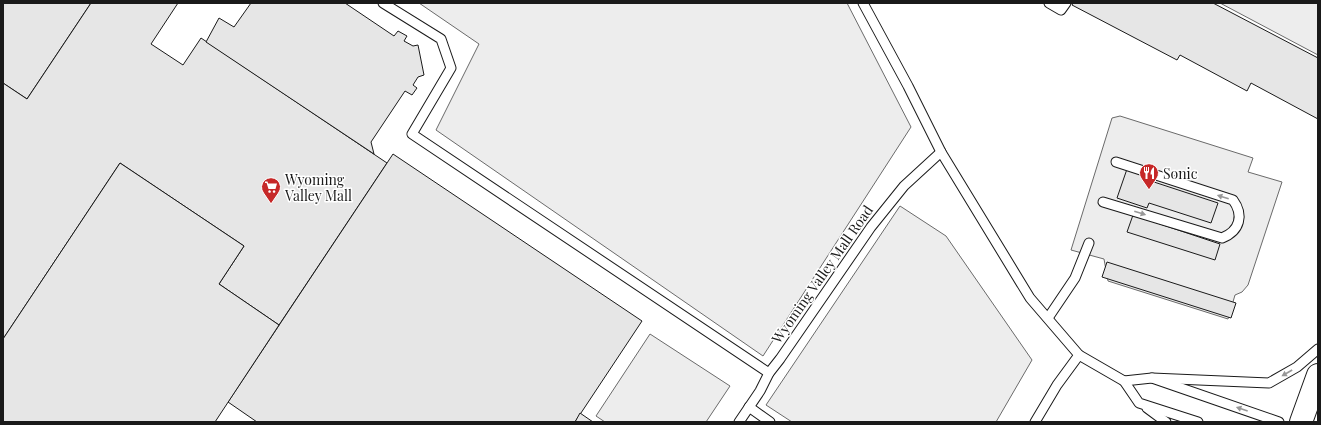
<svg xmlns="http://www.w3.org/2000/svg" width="1321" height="425" font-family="'Playfair Display',serif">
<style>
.built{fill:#ededed;stroke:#6a6a6a}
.building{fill:#e6e6e6;stroke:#1a1a1a}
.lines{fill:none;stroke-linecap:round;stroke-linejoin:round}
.lane-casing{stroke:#1a1a1a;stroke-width:11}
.primary-casing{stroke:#1a1a1a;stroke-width:24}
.lane{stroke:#fff;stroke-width:9}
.primary{stroke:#fff;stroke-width:22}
.oneway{fill:#989898}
.labels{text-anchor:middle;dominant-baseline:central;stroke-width:3;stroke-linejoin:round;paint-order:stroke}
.poi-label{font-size:14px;fill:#1a1a1a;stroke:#fff;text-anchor:start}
.street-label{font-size:14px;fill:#1a1a1a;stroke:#fff}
</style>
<rect width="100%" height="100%" fill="#fff"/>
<g class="built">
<path d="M419 3H847L911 127 763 356 436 130 479 44Z"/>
<path d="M1220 3H1318V55Z"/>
<path d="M1120 116 1253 158 1248 172 1282 182 1248 285 1242 292 1235 295 1228 319 1108 281 1104 259 1071 250 1112 118Z"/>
<path d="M900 206 946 236 1032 360 996 422H792L766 405Z"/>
<path d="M650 334 730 386 706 422H605L596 416Z"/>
</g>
<g class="building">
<path d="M3 3H91L27 99 3 83Z"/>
<path d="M91 3H178L151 44 183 65 201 38 387 163 279 325 219 284 244 246 120 163 3 339V83L27 99Z"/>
<path d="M251 3H345L394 36 398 31 407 36 404 41 413 46 418 45 424 75 418 77 413 85 417 88 412 95 405 91 371 142 374 154 206 42 219 18 234 27Z"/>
<path d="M1073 3H1213L1318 58V119L1251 83 1247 91 1180 55 1177 60 1072 5Z"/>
<path d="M393 154 642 321 575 422H257L228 402Z"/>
<path d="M120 163 244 246 219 284 279 325 215 422H3V339Z"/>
<path d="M1127 169 1155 178 1154 182 1218 203 1211 223 1149 203 1147 208 1117 198Z"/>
<path d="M1133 215 1220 244 1215 260 1127 232Z"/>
<path d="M1107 262 1236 303 1231 318 1102 277Z"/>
<path d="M580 413 593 422H575Z"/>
</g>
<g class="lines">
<defs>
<g id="lane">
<path d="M383 3 441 39 451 68 412 134 769 373"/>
<path d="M863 3 908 86 941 152 1030 298 1079 355 1124 381 1139 403 1198 422"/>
<path d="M1049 3 1061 10 1066 3"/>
<path d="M1103 202 1222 238C1240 231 1244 215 1233 200L1116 162"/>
<path d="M1048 318 1075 278 1089 243"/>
<path d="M1152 378 1269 383 1297 367 1318 349"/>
<path d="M1124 381 1152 378 1279 422"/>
<path d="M749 407 770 422"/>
<path d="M1147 408 1166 422"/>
<path d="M739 422 760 391 769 373 780 359 871 227 904 186 941 152"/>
<path d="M1035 422 1057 385 1079 355"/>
</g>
<path id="primary" d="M1301 422 1318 375"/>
</defs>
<use href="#lane" class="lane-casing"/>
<use href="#primary" class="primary-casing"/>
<use href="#lane" class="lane"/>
<use href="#primary" class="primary"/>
</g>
<defs><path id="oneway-solid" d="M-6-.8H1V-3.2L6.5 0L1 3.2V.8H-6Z"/></defs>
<g class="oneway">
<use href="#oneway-solid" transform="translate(1223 197) rotate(-162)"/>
<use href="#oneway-solid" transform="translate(1140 213) rotate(17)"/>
<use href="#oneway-solid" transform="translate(1287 373) rotate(150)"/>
<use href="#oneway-solid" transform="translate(1242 409) rotate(-161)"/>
</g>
<defs>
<symbol id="restaurant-pin" viewBox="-11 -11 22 30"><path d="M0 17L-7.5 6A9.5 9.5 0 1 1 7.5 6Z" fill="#c62828" stroke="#fff"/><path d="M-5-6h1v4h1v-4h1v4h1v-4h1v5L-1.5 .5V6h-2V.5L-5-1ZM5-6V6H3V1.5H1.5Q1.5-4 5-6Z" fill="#fff"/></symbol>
<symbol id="supermarket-pin" viewBox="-11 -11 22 30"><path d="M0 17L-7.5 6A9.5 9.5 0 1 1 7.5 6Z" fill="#c62828" stroke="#fff"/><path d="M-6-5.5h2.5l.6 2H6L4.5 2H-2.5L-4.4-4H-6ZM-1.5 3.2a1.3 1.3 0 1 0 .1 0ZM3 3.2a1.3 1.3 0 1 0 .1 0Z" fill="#fff"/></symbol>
</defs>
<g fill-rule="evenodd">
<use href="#restaurant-pin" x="1138" y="162" width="22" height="30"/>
<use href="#supermarket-pin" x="260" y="176" width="22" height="30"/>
</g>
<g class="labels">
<g class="poi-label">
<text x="1163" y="173">Sonic</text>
<text x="285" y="179">Wyoming<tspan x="285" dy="16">Valley Mall</tspan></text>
</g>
<g class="street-label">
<text transform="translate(822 274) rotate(-55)">Wyoming Valley Mall Road</text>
</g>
</g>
<rect width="1321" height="425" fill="none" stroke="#1a1a1a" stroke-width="8"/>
</svg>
